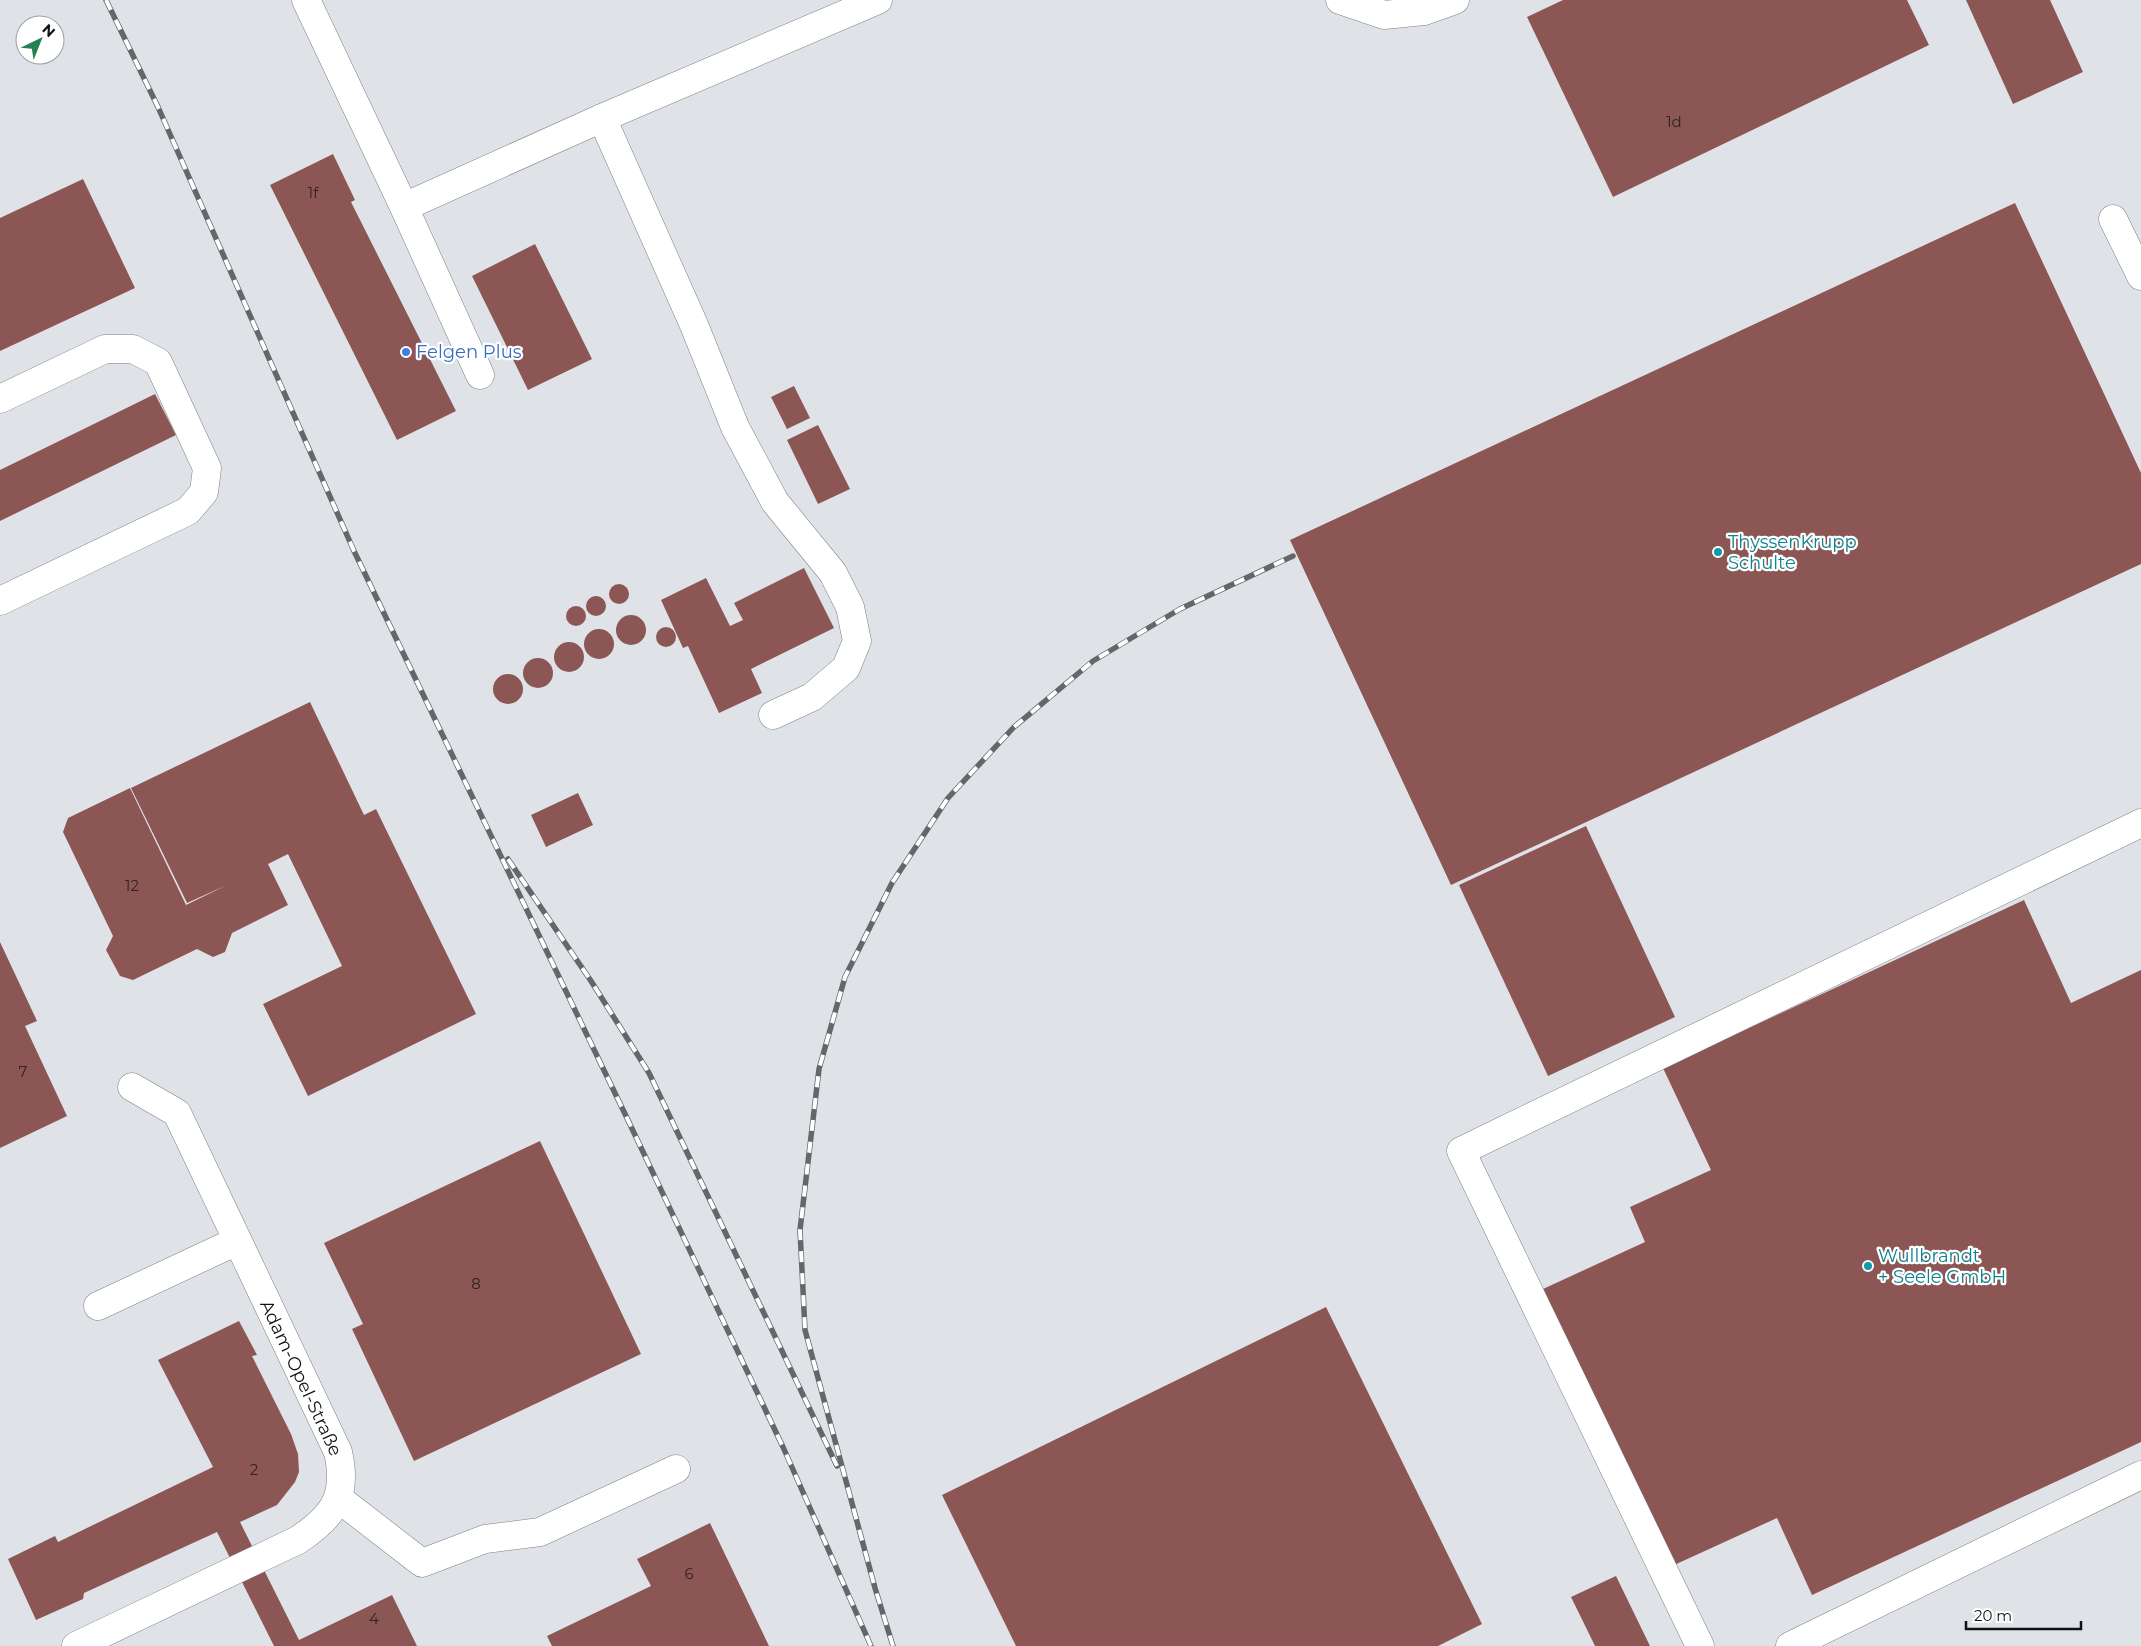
<svg xmlns="http://www.w3.org/2000/svg" width="2141" height="1646" font-family="Montserrat,sans-serif">
<style>
.building{fill:#8c5655}
.lines{fill:none;stroke-linecap:round;stroke-linejoin:round}
.minor-casing{stroke:#7d8185;stroke-width:29}
.minor{stroke:#fff;stroke-width:28}
.rail-casing{stroke:#64676a;stroke-width:5.5}
.rail{stroke:#fff;stroke-width:4;stroke-dasharray:11;stroke-linecap:butt}
.shop-dot{fill:#3f7fe0;stroke:#fff;stroke-width:2}
.culture-dot{fill:#0f9aa8;stroke:#fff;stroke-width:2}
.labels{text-anchor:middle;dominant-baseline:central;stroke-width:4.5;stroke-linejoin:round;paint-order:stroke}
.number-label{font-size:15px;fill:#2f2324}
.shop-label{font-size:18px;fill:#366cbe;stroke:#fff;text-anchor:start}
.culture-label{font-size:18px;fill:#0d838f;stroke:#fff;text-anchor:start}
.street-label{font-size:18px;fill:#101213;stroke:#fff}
</style>
<rect width="100%" height="100%" fill="#dfe3e8"/>
<g class="building">
<path d="M1563 0H1907L1929 45 1613 197 1527 17Z"/>
<path d="M1966 0H2050L2083 72 2013 104Z"/>
<path d="M333 154 355 200 351 202 456 411 397 440 270 185Z"/>
<path d="M83 179 135 288 0 351V218Z"/>
<path d="M2015 203 2141 473V564L1451 885 1290 540Z"/>
<path d="M535 244 592 359 528 390 472 276Z"/>
<path d="M794 386 810 418 787 429 771 397Z"/>
<path d="M155 394 176 435 0 521V470Z"/>
<path d="M818 425 850 489 818 504 787 440Z"/>
<path d="M804 568 834 628 751 669 762 693 719 713 688 646 683 648 661 600 706 578 730 626 743 620 734 603Z"/>
<circle cx="619" cy="594" r="10"/>
<circle cx="596" cy="606" r="10"/>
<circle cx="576" cy="616" r="10"/>
<circle cx="631" cy="630" r="15"/>
<circle cx="666" cy="637" r="10"/>
<circle cx="599" cy="644" r="15"/>
<circle cx="569" cy="657" r="15"/>
<circle cx="538" cy="673" r="15"/>
<circle cx="508" cy="689" r="15"/>
<path d="M310 702 364 815 376 809 476 1014 308 1096 263 1004 342 966 288 854 268 864 288 905 232 933 225 952 213 957 197 949 133 980 120 976 106 950 113 936 63 832 68 818 130 788 186 905 227 885 187 903 131 788Z"/>
<path d="M578 793 593 825 546 847 531 815Z"/>
<path d="M1586 826 1675 1017 1548 1076 1459 885Z"/>
<path d="M2024 900 2071 1003 2141 970V1442L1812 1595 1777 1518 1672 1566 1543 1289 1645 1242 1630 1207 1711 1170 1663 1068Z"/>
<path d="M0 942 37 1021 25 1026 67 1116 0 1148Z"/>
<path d="M540 1141 641 1354 414 1461 352 1329 363 1324 324 1243Z"/>
<path d="M1326 1307 1482 1624 1438 1646H1016L942 1495Z"/>
<path d="M239 1321 257 1355 252 1356 291 1434 298 1454 299 1472 295 1482 277 1505 240 1522 299 1640 392 1595 417 1646H274L217 1532 84 1593 83 1599 36 1620 8 1559 55 1536 58 1542 213 1467 158 1360Z"/>
<path d="M710 1523 769 1646H552L547 1636 651 1586 637 1559Z"/>
<path d="M1616 1576 1650 1646H1595L1571 1597Z"/>
</g>
<g class="lines">
<defs>
<g id="minor">
<path d="M306 0 404 207 480 375"/>
<path d="M1340 0 1384 15 1424 11 1455 0"/>
<path d="M602 118 694 325 735 427 775 502 833 573 850 607 857 641 846 668 812 697 773 715"/>
<path d="M404 207 602 118 878 0"/>
<path d="M2113 219 2141 276"/>
<path d="M0 399 105 349H133L158 362 207 468 204 492 188 511 0 601"/>
<path d="M98 1306 237 1241"/>
<path d="M338 1498 422 1563 485 1539 540 1532 676 1469"/>
<path d="M76 1646 298 1540C334 1516 348 1496 338 1452L177 1113 132 1087"/>
<path d="M1700 1646 1461 1151 2141 823"/>
<path d="M1790 1646 2141 1475"/>
</g>
</defs>
<use href="#minor" class="minor-casing"/>
<use href="#minor" class="minor"/>
<defs>
<g id="rail">
<path d="M106 0 158 107 354 551 626 1116 783 1447 871 1646"/>
<path d="M508 859 591 981 649 1073 837 1466"/>
<path d="M893 1646 875 1588 805 1330 800 1230 819 1069 845 977 892 883 948 798 1014 727 1093 661 1180 609 1293 556"/>
</g>
</defs>
<use href="#rail" class="rail-casing"/>
<use href="#rail" class="rail"/>
</g>
<circle class="shop-dot" cx="406" cy="352" r="5"/>
<g class="culture-dot">
<circle cx="1718" cy="552" r="5"/>
<circle cx="1868" cy="1266" r="5"/>
</g>
<g class="labels">
<g class="number-label">
<text x="1674" y="121">1d</text>
<text x="313" y="192">1f</text>
<text x="132" y="885">12</text>
<text x="23" y="1071">7</text>
<text x="476" y="1283">8</text>
<text x="254" y="1469">2</text>
<text x="689" y="1573">6</text>
<text x="374" y="1618">4</text>
</g>
<g class="shop-label">
<text x="416" y="352">Felgen Plus</text>
</g>
<g class="culture-label">
<text x="1728" y="542">ThyssenKrupp<tspan x="1728" dy="21">Schulte</tspan></text>
<text x="1878" y="1256">Wullbrandt<tspan x="1878" dy="21">+ Seele GmbH</tspan></text>
</g>
<g class="street-label">
<text transform="translate(301 1378) rotate(65)">Adam-Opel-Straße</text>
</g>
</g>
<g transform="translate(40 40) rotate(43)"><circle r="24" fill="#ffffff" stroke="#9fa0a1"/>
<path d="M0-4L9 19L0 12L-9 19Z" fill="#258056"/>
<text y="-8" font-size="14" font-weight="bold" text-anchor="middle" fill="#101213">N</text>
</g>
<path d="M1966 1621v8h115v-8" fill="none" stroke="#101213" stroke-width="2.5"/>
<text x="1974" y="1621" font-size="15" fill="#101213" stroke="#ffffff" stroke-width="4" paint-order="stroke">20 m</text>
</svg>
